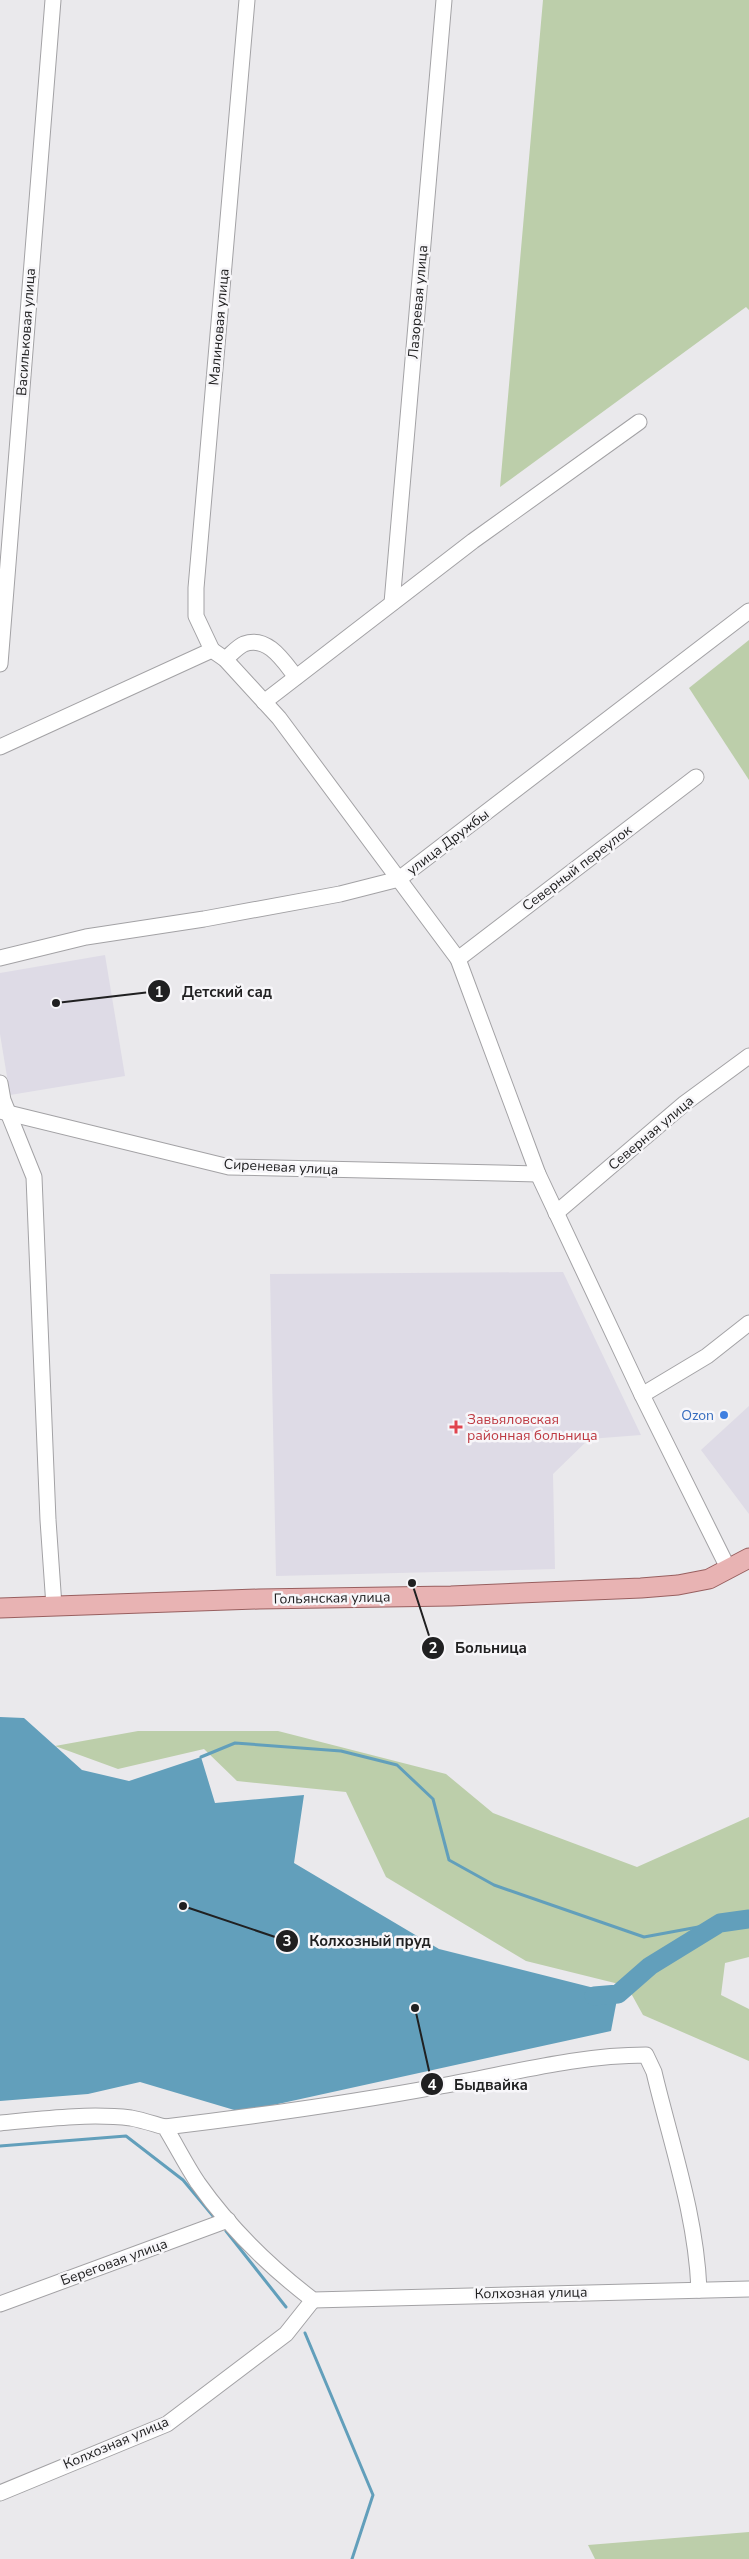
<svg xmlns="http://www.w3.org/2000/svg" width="749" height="2559" font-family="'Nunito Sans',sans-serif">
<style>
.built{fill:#dedbe6}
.green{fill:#bcceaa}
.water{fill:#629fbb}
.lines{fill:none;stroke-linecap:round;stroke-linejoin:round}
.stream{stroke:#629fbb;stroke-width:3}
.river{stroke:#629fbb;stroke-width:19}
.minor-casing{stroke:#a3a2a5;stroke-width:17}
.major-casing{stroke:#985f5f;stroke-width:21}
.minor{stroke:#fff;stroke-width:15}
.major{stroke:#e8b3b3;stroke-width:19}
.shop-dot{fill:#3f7fe0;stroke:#f7f6f9;stroke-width:2}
.health-dot{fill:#e0444e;stroke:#f7f6f9;stroke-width:2}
.labels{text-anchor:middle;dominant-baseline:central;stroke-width:5;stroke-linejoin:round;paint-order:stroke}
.street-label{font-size:14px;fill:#202021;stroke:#f7f6f9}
.shop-label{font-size:14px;fill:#366cbe;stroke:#f7f6f9;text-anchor:end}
.health-label{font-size:14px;fill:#be3a42;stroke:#f7f6f9;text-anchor:start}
.leader{fill:none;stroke:#202021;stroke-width:2}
.callout-dot{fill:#202021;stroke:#f7f6f9;stroke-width:2}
.mark-label{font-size:15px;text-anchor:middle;font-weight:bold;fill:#fff}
.callout-label{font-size:15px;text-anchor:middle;font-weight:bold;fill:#202021;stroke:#f7f6f9;stroke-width:5;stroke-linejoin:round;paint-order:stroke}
</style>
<rect width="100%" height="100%" fill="#eae9ec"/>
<g class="built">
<path d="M105 955 125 1076 10 1095 0 1034V973Z"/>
<path d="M563 1272 641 1435 589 1439 553 1474 555 1569 276 1576 270 1274Z"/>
<path d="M749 1406V1514L701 1450Z"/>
</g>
<g class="green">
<path d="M543 0H749V310L746 307 500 487Z"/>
<path d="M749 640V780L689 688Z"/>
<path d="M138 1731H278L446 1774 493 1813 637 1867 749 1817V1957L725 1963 721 1995 749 2009V2061L643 2015 627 1986 526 1961 386 1877 346 1792 237 1781 204 1749 118 1769 55 1746Z"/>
<path d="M749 2532V2559H595L588 2545Z"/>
</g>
<path class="water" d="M0 1717 24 1718 82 1770 129 1781 201 1757 215 1803 304 1795 294 1863 439 1949 618 1994 611 2031 241 2112 140 2082 88 2094 0 2101Z"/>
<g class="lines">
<g class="stream">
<path d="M201 1757 235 1743 341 1751 397 1765 433 1799 449 1860 494 1885 644 1937 720 1923"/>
<path d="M0 2146 126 2136 183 2180 213 2216"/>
<path d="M226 2231 286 2307"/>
<path d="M305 2333 373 2495 352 2559"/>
</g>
<path class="river" d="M594 1996 618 1994 650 1966 720 1923 749 1919"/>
<defs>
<g id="minor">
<path d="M392 603 444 0"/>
<path d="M212 650 196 616V588L247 0"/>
<path d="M225 659C231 655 237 647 244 644 268 635 284 662 296 677"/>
<path d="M0 664 53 0"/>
<path d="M264 702 473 541 639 422"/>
<path d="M0 747 212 650 225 659 279 718 458 959 538 1174 642 1395 729 1570"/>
<path d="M0 958 86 937 204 919 340 894 399 879 749 611"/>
<path d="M458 959 696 777"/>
<path d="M0 1083 3 1100 34 1177 48 1520 54 1606"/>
<path d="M0 1111 229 1167 538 1174"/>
<path d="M556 1213 685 1103 749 1056"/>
<path d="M642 1395 707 1356 749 1323"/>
<path d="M0 2123C42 2119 88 2113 131 2118 142 2120 154 2124 165 2127 176 2145 186 2165 198 2183 229 2227 270 2267 313 2300L749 2289"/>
<path d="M165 2127C257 2116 350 2103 441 2086 509 2074 577 2055 646 2055L654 2072C671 2144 696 2214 699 2290"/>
<path d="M0 2304 228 2220"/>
<path d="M0 2493 167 2424 286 2334 313 2300"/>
</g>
<path id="major" d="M0 1608 259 1599 451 1596 641 1588 678 1585 709 1579 749 1558"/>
</defs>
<use href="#minor" class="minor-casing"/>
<use href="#major" class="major-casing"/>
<use href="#minor" class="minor"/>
<use href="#major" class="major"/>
</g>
<circle class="shop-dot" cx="724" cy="1415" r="5"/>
<path class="health-dot" d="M453.5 1419.5h5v5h5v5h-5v5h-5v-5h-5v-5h5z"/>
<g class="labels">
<g class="street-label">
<text transform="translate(418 302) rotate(-85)">Лазоревая улица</text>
<text transform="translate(219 327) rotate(-85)">Малиновая улица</text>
<text transform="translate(26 332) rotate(-86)">Васильковая улица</text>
<text transform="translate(448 842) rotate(-37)">улица Дружбы</text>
<text transform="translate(577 868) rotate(-37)">Северный переулок</text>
<text transform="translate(651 1133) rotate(-40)">Северная улица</text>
<text transform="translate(281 1167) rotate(3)">Сиреневая улица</text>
<text transform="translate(332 1598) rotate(-1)">Гольянская улица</text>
<text transform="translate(114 2262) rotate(-20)">Береговая улица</text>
<text transform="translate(531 2293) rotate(-1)">Колхозная улица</text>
<text transform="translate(116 2443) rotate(-23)">Колхозная улица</text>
</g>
<g class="shop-label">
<text x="714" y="1415">Ozon</text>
</g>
<g class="health-label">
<text x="467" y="1419">Завьяловская<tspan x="467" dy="16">районная больница</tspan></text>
</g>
</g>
<path class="leader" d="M56 1003L159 991M412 1583L433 1648M183 1906L287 1941M415 2008L432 2084"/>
<g class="callout-dot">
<circle cx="56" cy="1003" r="5"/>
<circle cx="412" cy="1583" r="5"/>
<circle cx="183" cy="1906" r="5"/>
<circle cx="415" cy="2008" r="5"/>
<circle cx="159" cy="991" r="12"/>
<circle cx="433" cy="1648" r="12"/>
<circle cx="287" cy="1941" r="12"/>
<circle cx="432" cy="2084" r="12"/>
</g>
<g class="mark-label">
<text x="159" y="997">1</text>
<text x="433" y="1653">2</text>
<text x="287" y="1946">3</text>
<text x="432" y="2090">4</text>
</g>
<g class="callout-label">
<text x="227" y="997">Детский сад</text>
<text x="491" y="1653">Больница</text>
<text x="370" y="1946">Колхозный пруд</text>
<text x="491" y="2090">Быдвайка</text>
</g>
</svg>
